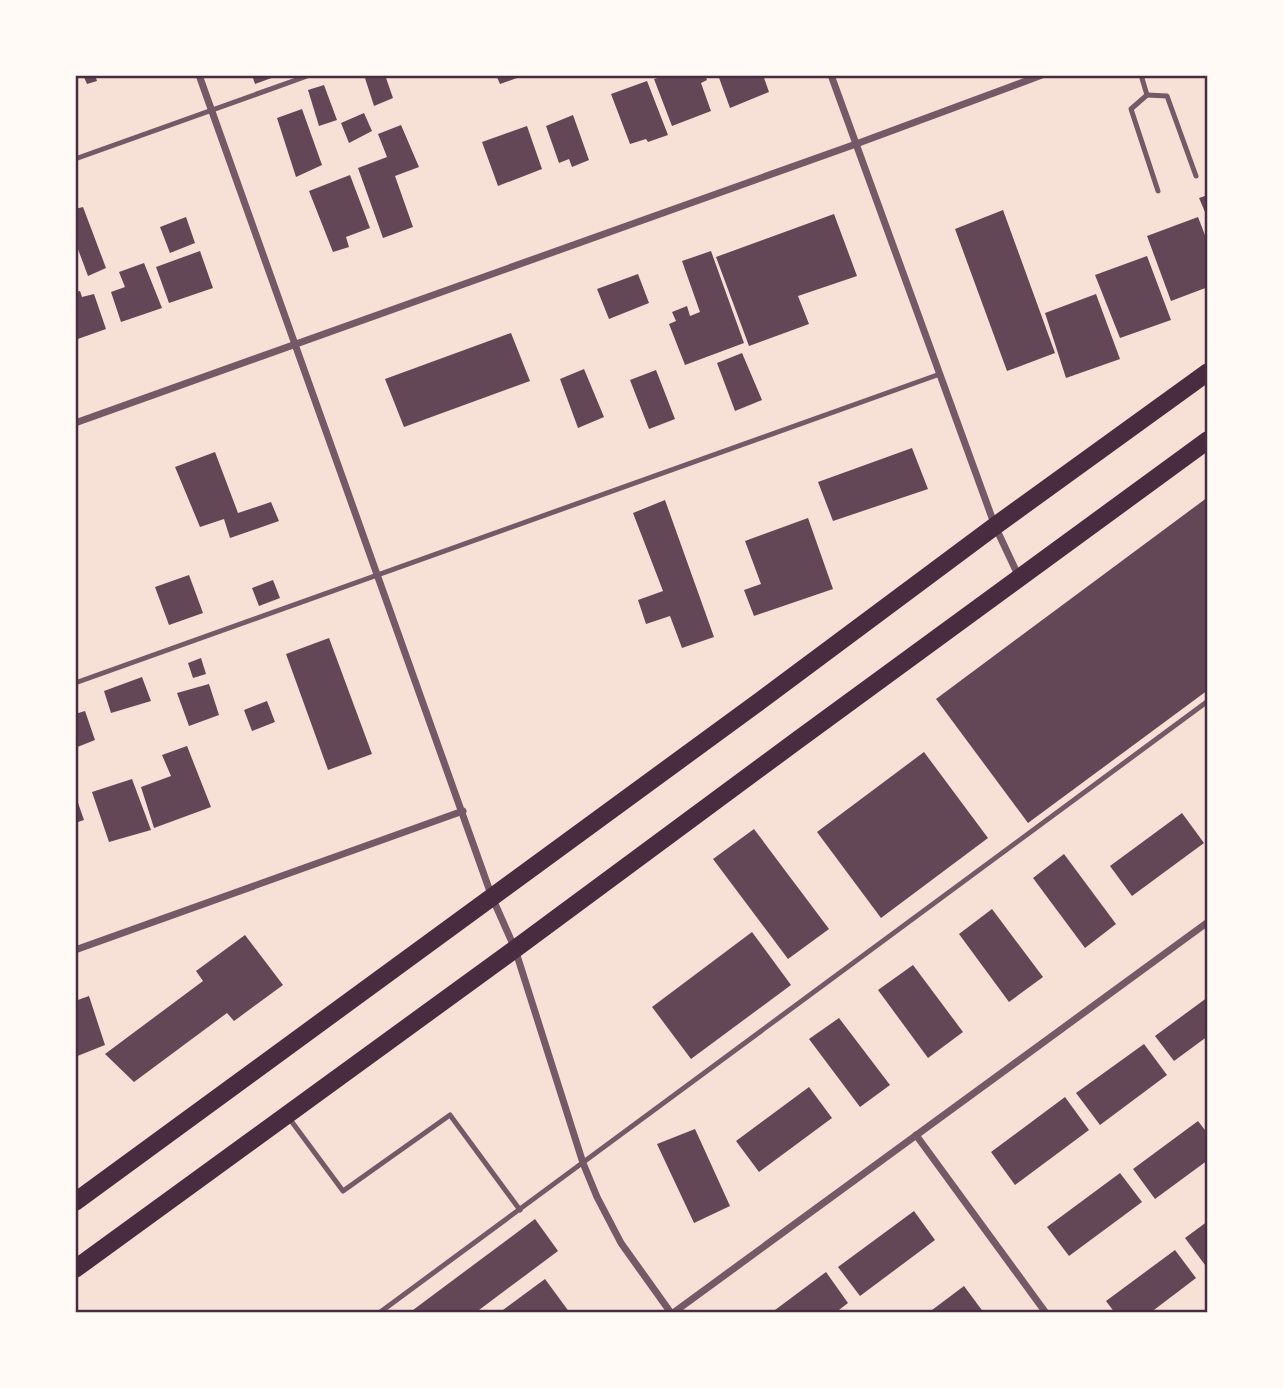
<svg xmlns="http://www.w3.org/2000/svg" width="1283" height="1388" font-family="'DM Sans',sans-serif">
<style>
.building{fill:#644757}
.lines{fill:none;stroke-linecap:round;stroke-linejoin:round}
.service{stroke:#755966;stroke-width:5}
.minor{stroke:#755966;stroke-width:7}
.primary{stroke:#4a2c40;stroke-width:18}
.neatline{fill:none;stroke:#4a2c40;stroke-width:2.5}
</style>
<rect width="100%" height="100%" fill="#f7e1d7"/>
<g class="building">
<path d="M83 75H95L97 81 87 84Z"/>
<path d="M252 75H277V76L255 84Z"/>
<path d="M364 75H385L393 98 374 106Z"/>
<path d="M496 75H516L517 78 500 84Z"/>
<path d="M661 75H705L707 80 701 83 711 111 672 126 654 79 661 77Z"/>
<path d="M718 75H763L769 92 730 108Z"/>
<path d="M647 81 668 135 648 142 646 139 630 144 611 94Z"/>
<path d="M324 85 337 120 319 126 308 90Z"/>
<path d="M302 109 322 165 296 177 277 118Z"/>
<path d="M364 113 372 131 349 143 341 123Z"/>
<path d="M573 115 589 160 572 167 569 159 559 163 546 126Z"/>
<path d="M401 125 419 167 395 176 413 227 383 238 358 168 387 157 378 134Z"/>
<path d="M527 126 542 169 498 186 482 142Z"/>
<path d="M350 175 370 228 346 237 349 247 333 252 309 191Z"/>
<path d="M1208 195V219L1199 198Z"/>
<path d="M83 207 106 268 88 276 75 241V209Z"/>
<path d="M1003 210 1055 353 1007 371 955 229Z"/>
<path d="M834 214 857 276 798 296 809 324 749 346 716 257Z"/>
<path d="M186 217 195 243 170 253 160 227Z"/>
<path d="M1198 217 1208 243V287L1171 301 1147 236Z"/>
<path d="M200 251 213 288 169 303 156 267Z"/>
<path d="M711 251 744 343 685 365 669 324 676 321 672 312 687 306 690 316 700 312 682 261Z"/>
<path d="M1147 256 1171 320 1120 338 1095 275Z"/>
<path d="M144 263 162 308 121 322 111 292 125 287 119 272Z"/>
<path d="M638 274 649 303 609 319 597 289Z"/>
<path d="M80 291 82 297 94 294 106 329 75 340V292Z"/>
<path d="M1096 294 1120 359 1066 378 1045 313Z"/>
<path d="M511 333 530 381 404 427 385 379Z"/>
<path d="M742 353 762 400 735 411 717 363Z"/>
<path d="M584 369 604 417 578 428 560 379Z"/>
<path d="M656 370 675 419 649 429 630 380Z"/>
<path d="M912 448 928 489 833 521 818 482Z"/>
<path d="M215 452 238 513 271 502 279 521 230 538 224 519 200 527 175 467Z"/>
<path d="M1208 497V690L1028 823 936 699Z"/>
<path d="M665 500 714 637 682 648 670 616 646 624 638 600 663 591 633 513Z"/>
<path d="M808 518 833 589 754 616 744 590 761 584 745 541Z"/>
<path d="M189 575 203 613 169 625 155 587Z"/>
<path d="M273 580 280 598 259 606 252 588Z"/>
<path d="M329 638 372 754 328 770 286 654Z"/>
<path d="M201 658 206 674 193 678 188 663Z"/>
<path d="M142 677 151 701 111 713 104 691Z"/>
<path d="M209 684 219 715 189 726 177 693Z"/>
<path d="M267 701 275 722 252 731 244 710Z"/>
<path d="M85 711 95 740 75 748V714Z"/>
<path d="M187 746 211 807 154 828 141 787 171 776 162 755Z"/>
<path d="M924 752 988 838 881 918 817 832Z"/>
<path d="M132 779 151 830 109 842 92 792Z"/>
<path d="M76 797 84 820 75 823V798Z"/>
<path d="M1182 813 1204 843 1132 896 1110 866Z"/>
<path d="M754 829 829 929 788 959 713 859Z"/>
<path d="M1064 854 1116 924 1085 948 1033 878Z"/>
<path d="M992 909 1043 977 1009 1002 959 934Z"/>
<path d="M752 932 791 985 691 1059 652 1007Z"/>
<path d="M245 935 283 985 234 1021 227 1013 134 1082 105 1054 203 981 196 971Z"/>
<path d="M913 965 963 1032 928 1058 878 990Z"/>
<path d="M89 996 105 1045 75 1057V1001Z"/>
<path d="M1208 997V1036L1174 1061 1155 1036Z"/>
<path d="M839 1018 890 1085 860 1107 809 1039Z"/>
<path d="M1144 1044 1167 1075 1100 1125 1076 1093Z"/>
<path d="M809 1087 832 1118 759 1172 736 1141Z"/>
<path d="M1065 1097 1089 1130 1015 1185 991 1152Z"/>
<path d="M1198 1121 1208 1134V1160L1155 1199 1133 1169Z"/>
<path d="M695 1129 730 1206 694 1223 657 1144Z"/>
<path d="M1120 1173 1142 1202 1069 1256 1047 1227Z"/>
<path d="M914 1211 935 1240 860 1296 838 1267Z"/>
<path d="M535 1219 558 1251 475 1313H409Z"/>
<path d="M1208 1221V1269L1185 1238Z"/>
<path d="M1175 1250 1196 1278 1150 1313H1115L1106 1301Z"/>
<path d="M826 1272 848 1303 835 1313H771Z"/>
<path d="M545 1279 570 1313H499Z"/>
<path d="M964 1286 984 1313H928Z"/>
</g>
<g class="lines">
<g class="service">
<path d="M1141 75 1147 95 1131 109 1158 191"/>
<path d="M1147 95 1167 96 1196 176"/>
<path d="M75 159 310 75"/>
<path d="M75 683 940 374"/>
<path d="M289 1118 343 1191 450 1115 520 1210"/>
<path d="M379 1313 1208 701"/>
</g>
<g class="minor">
<path d="M199 75 492 897 515 949 583 1163 597 1197 621 1243 671 1313"/>
<path d="M831 75 995 526 1019 577"/>
<path d="M75 423 856 144 1042 75"/>
<path d="M75 950 463 811"/>
<path d="M916 1135 1046 1313"/>
<path d="M673 1313 1208 922"/>
</g>
<g class="primary">
<path d="M75 1202 760 701 995 526 1208 372"/>
<path d="M75 1269 515 949 795 742 1208 440"/>
</g>
</g>
<rect width="1283" height="1388" fill="none" stroke="#fffaf5" stroke-width="154"/>
<rect x="77" y="77" width="1129" height="1234" class="neatline"/>
</svg>
